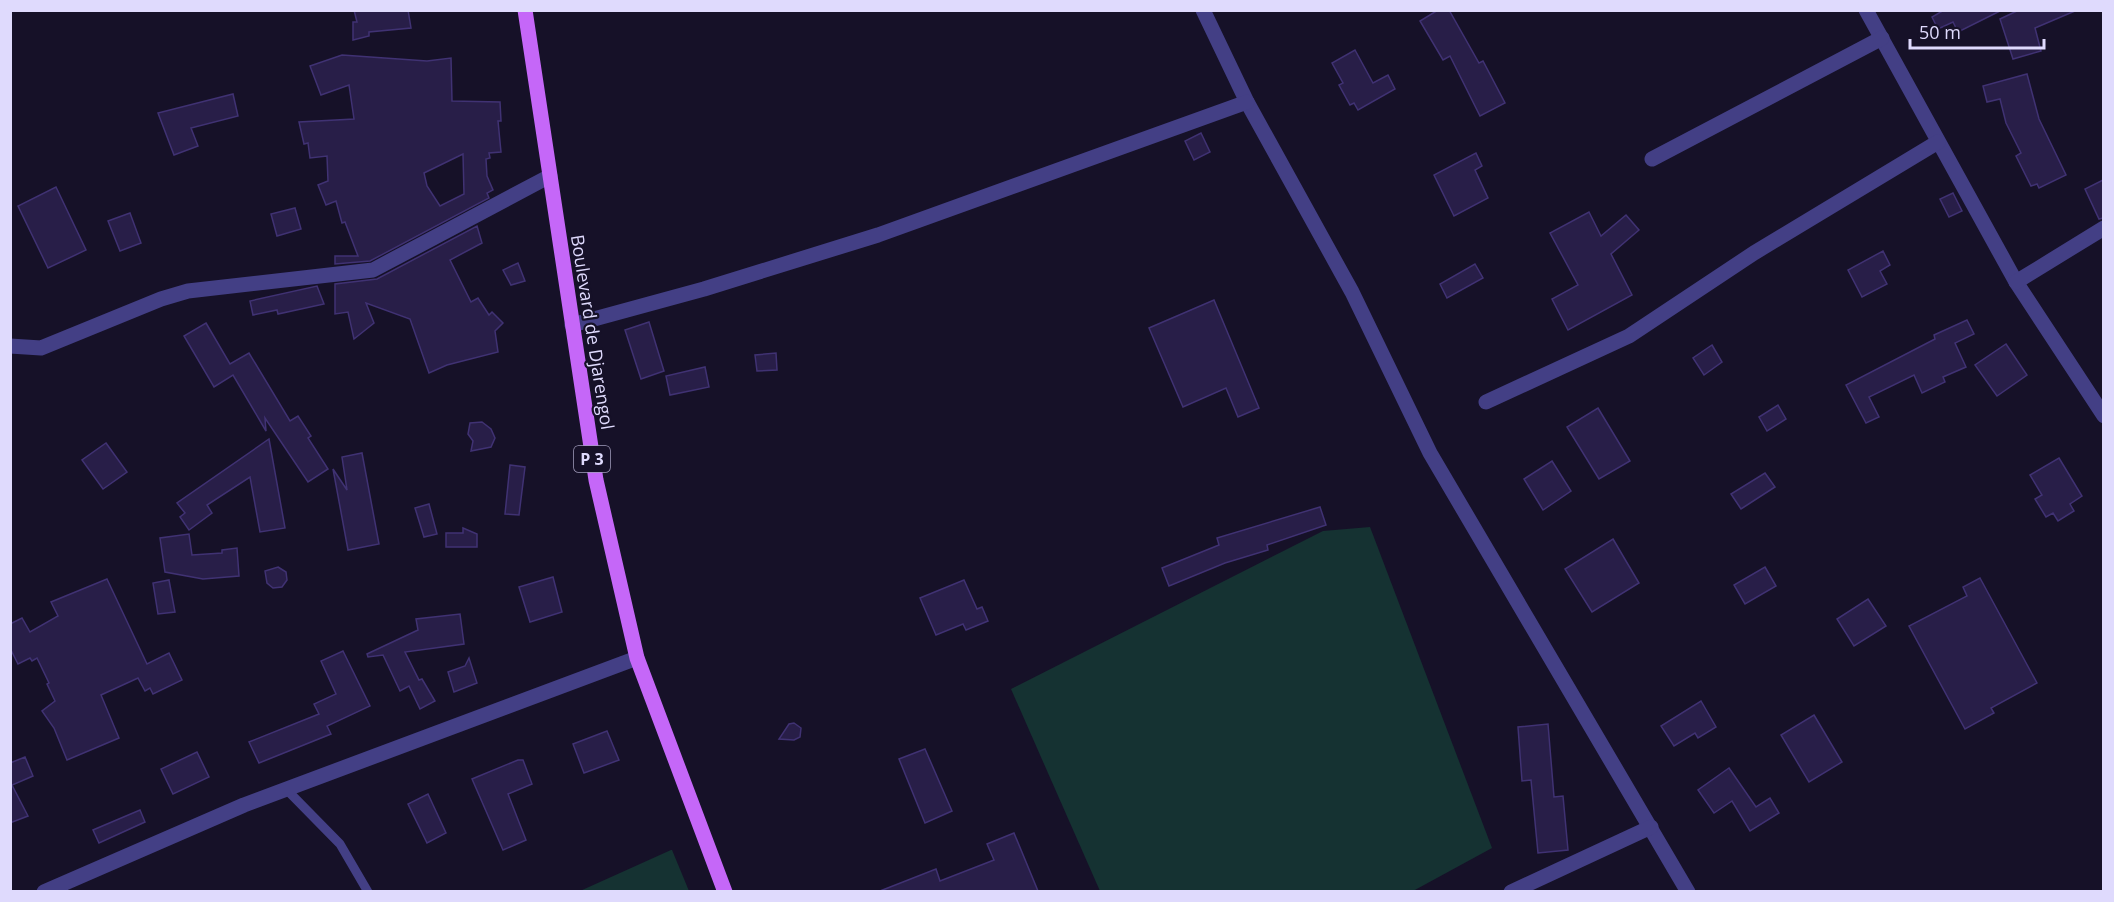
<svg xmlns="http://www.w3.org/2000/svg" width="2114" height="902" font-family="'Open Sans',sans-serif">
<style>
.green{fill:#153232}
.building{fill:#281e48;stroke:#403273;stroke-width:1.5;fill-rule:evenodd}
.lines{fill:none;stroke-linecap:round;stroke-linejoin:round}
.lane{stroke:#433f85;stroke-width:9}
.street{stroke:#433f85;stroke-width:15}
.primary{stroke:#c567f8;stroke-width:15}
.labels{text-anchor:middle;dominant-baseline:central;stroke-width:4.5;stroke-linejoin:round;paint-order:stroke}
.shield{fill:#161128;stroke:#a39ebd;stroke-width:1.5}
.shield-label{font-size:16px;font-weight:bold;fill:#dfdafd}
.street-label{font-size:18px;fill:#dfdafd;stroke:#161128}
</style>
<rect width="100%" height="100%" fill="#161128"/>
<g class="green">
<path d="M1370 527 1492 848 1413 891H1100L1011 689 1323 531Z"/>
<path d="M672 850 689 891H580L671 850Z"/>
</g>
<g class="building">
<path d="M354 10H408L411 28 369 32V36L353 40V22H357Z"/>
<path d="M1438 10H1449L1479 63 1483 61 1505 103 1480 116 1450 56 1443 60 1420 21Z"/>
<path d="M1944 10H2002L1958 32 1953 22 1938 29 1932 17Z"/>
<path d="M2019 10H2075V11L2035 28 2041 51 2013 59 2000 19Z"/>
<path d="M1355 50 1373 83 1388 75 1395 89 1358 110 1354 103 1350 105 1339 85 1343 83 1332 63Z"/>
<path d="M342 55 427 61 451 58 452 101 500 102 501 121H498L501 152 489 153 490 158 486 159 487 176 493 190 487 193 489 198 370 261 335 264V256H358L345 222 342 223 336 201 326 205 318 185 328 181 327 156 310 158 308 143 304 144 299 122 354 119 349 85 321 95 310 66ZM463 154 464 194 440 206 427 186 424 173Z"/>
<path d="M2027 74 2039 119 2066 175 2039 188 2037 184 2031 186 2016 156 2021 153 2006 123 2000 99 1987 102 1983 86Z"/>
<path d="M233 94 238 116 191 128 198 146 174 155 158 113Z"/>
<path d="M1201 133 1210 152 1194 160 1185 141Z"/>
<path d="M1476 153 1482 166 1475 170 1488 198 1454 216 1434 175Z"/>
<path d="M2103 180V218L2099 219 2085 189Z"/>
<path d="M56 187 86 250 48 268 18 206Z"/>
<path d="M1953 193 1962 211 1949 217 1940 199Z"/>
<path d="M295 208 301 229 277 236 271 214Z"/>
<path d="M1589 212 1601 236 1626 215 1639 230 1611 254 1632 295 1568 330 1552 299 1578 285 1550 233Z"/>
<path d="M130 213 141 243 120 251 108 221Z"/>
<path d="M477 226 482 243 450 260 471 302 478 298 489 315 492 312 503 323 495 331 498 352 447 365 429 373 410 319 366 303 374 323 354 339 348 312 335 314V284L377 279Z"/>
<path d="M1883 251 1890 265 1880 271 1887 284 1862 297 1848 270Z"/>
<path d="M518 263 525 281 511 285 503 270Z"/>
<path d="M1475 264 1483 278 1447 298 1440 284Z"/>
<path d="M317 286 324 304 278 314 277 310 253 315 250 301Z"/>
<path d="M1214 300 1259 408 1238 417 1226 388 1183 407 1149 328Z"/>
<path d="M1967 320 1974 334 1955 343 1966 367 1943 377 1945 382 1922 393 1914 375 1869 397 1879 417 1866 423 1846 385 1935 339 1934 335Z"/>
<path d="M649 322 664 371 641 379 625 330Z"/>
<path d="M206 323 230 364 249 353 290 421 298 416 311 436 308 438 328 469 308 482 265 418 266 431 233 375 214 387 184 336Z"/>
<path d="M2006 344 2027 375 1997 396 1975 365Z"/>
<path d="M1712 345 1722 362 1704 375 1693 358Z"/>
<path d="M776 353 777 370 757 371 755 355Z"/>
<path d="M705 367 709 387 670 395 666 376Z"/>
<path d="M1778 405 1786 419 1767 431 1759 417Z"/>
<path d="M1598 408 1630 461 1599 479 1567 427Z"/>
<path d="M482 422 491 429 495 438 491 447 471 451 473 441 468 434 470 423Z"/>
<path d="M269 439 285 528 260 532 250 477 207 505 212 513 189 530 180 517 185 513 177 503Z"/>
<path d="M106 443 127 472 103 489 82 460Z"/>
<path d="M362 453 379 544 348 550 333 469 347 490 342 457Z"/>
<path d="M2059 458 2082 496 2070 504 2074 511 2058 521 2053 513 2046 517 2035 499 2042 495 2030 475Z"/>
<path d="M1552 461 1571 491 1543 510 1524 479Z"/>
<path d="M510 465 525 467 519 515 505 514Z"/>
<path d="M1765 473 1775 487 1741 509 1731 494Z"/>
<path d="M429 504 437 534 424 537 415 508Z"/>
<path d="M1320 507 1326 525 1267 545 1268 550 1225 563 1169 586 1162 568 1219 545 1217 538Z"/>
<path d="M463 528 477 534V547H446V533H463Z"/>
<path d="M189 534 192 555 222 553V550L237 548 239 576 203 579 165 572 160 538Z"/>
<path d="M1613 539 1639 583 1592 612 1565 569Z"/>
<path d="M278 567 286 572 287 580 282 587 273 588 267 583 265 571Z"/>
<path d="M1765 567 1776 586 1745 604 1734 585Z"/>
<path d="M553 577 562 612 530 622 519 587Z"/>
<path d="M1980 578 2037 683 1991 708 1994 713 1965 729 1909 626 1967 596 1963 587Z"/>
<path d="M107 579 147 664 169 653 182 680 153 694 150 688 145 691 138 678 101 695 119 738 67 760 54 728 42 711 55 701 47 684 49 683 37 658 32 661 30 658 18 664 10 648V624L22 618 30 632 58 616 51 602Z"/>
<path d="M169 580 175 612 158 614 153 583Z"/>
<path d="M964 580 977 609 982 607 988 621 966 630 963 624 936 635 920 598Z"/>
<path d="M1868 599 1886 626 1854 646 1837 619Z"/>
<path d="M460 614 464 644 405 652 419 680 422 679 435 701 420 709 409 686 400 691 383 655 368 657 367 654 418 630 416 619Z"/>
<path d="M343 651 370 706 327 726 331 734 259 763 249 742 319 714 314 704 336 694 321 661Z"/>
<path d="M469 658 477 683 454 692 448 672 465 666Z"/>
<path d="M1701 701 1716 727 1698 738 1695 733 1674 746 1661 726Z"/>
<path d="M1814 715 1842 762 1809 782 1781 735Z"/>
<path d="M794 723 801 728 800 737 794 740 779 739 789 724Z"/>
<path d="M1548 724 1554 797 1563 796 1568 850 1538 853 1531 780 1522 781 1518 727Z"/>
<path d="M607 731 619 760 584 773 573 744Z"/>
<path d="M925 749 952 811 925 823 899 759Z"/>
<path d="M197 752 209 777 173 794 161 769Z"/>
<path d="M25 757 33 776 12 785 28 816 10 823V763Z"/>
<path d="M518 760H523L532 784 508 794 526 840 503 850 472 779Z"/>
<path d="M1729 768 1756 807 1770 798 1779 813 1750 831 1732 801 1714 813 1698 790Z"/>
<path d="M428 794 446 833 427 843 408 804Z"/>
<path d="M140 810 145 822 99 843 93 830Z"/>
<path d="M1014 833 1038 891H880L936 869 940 881 994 860 987 844Z"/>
</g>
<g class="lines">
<path class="lane" d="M286 789 340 844 368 892"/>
<g class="street">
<path d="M1203 10 1247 102 1352 292 1430 453 1688 892"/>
<path d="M1866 10 2016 282 2104 416"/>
<path d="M1652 159 1882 38"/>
<path d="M2016 282 2104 228"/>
<path d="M572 325 704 289 878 235 1247 102"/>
<path d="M10 346 41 348 161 299 188 291 373 270 550 176"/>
<path d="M1486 402 1629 336 1754 253 1938 142"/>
<path d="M44 892 244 805 637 658"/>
<path d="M1511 892 1651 827"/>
</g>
<path class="primary" d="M525 10 596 480 637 658 725 892"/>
</g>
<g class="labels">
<rect class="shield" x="574" y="446" width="36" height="26" rx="4.5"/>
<g class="shield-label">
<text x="592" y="459">P 3</text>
</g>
<g class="street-label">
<text transform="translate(593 332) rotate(81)">Boulevard de Djarengol</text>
</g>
</g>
<rect width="2114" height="902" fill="none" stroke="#dfdafd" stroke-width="24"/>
<path d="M1910 39v9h134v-9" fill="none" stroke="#dfdafd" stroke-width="3"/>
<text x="1919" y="39" font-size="18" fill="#dfdafd" stroke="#161128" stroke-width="4.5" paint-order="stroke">50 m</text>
</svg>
